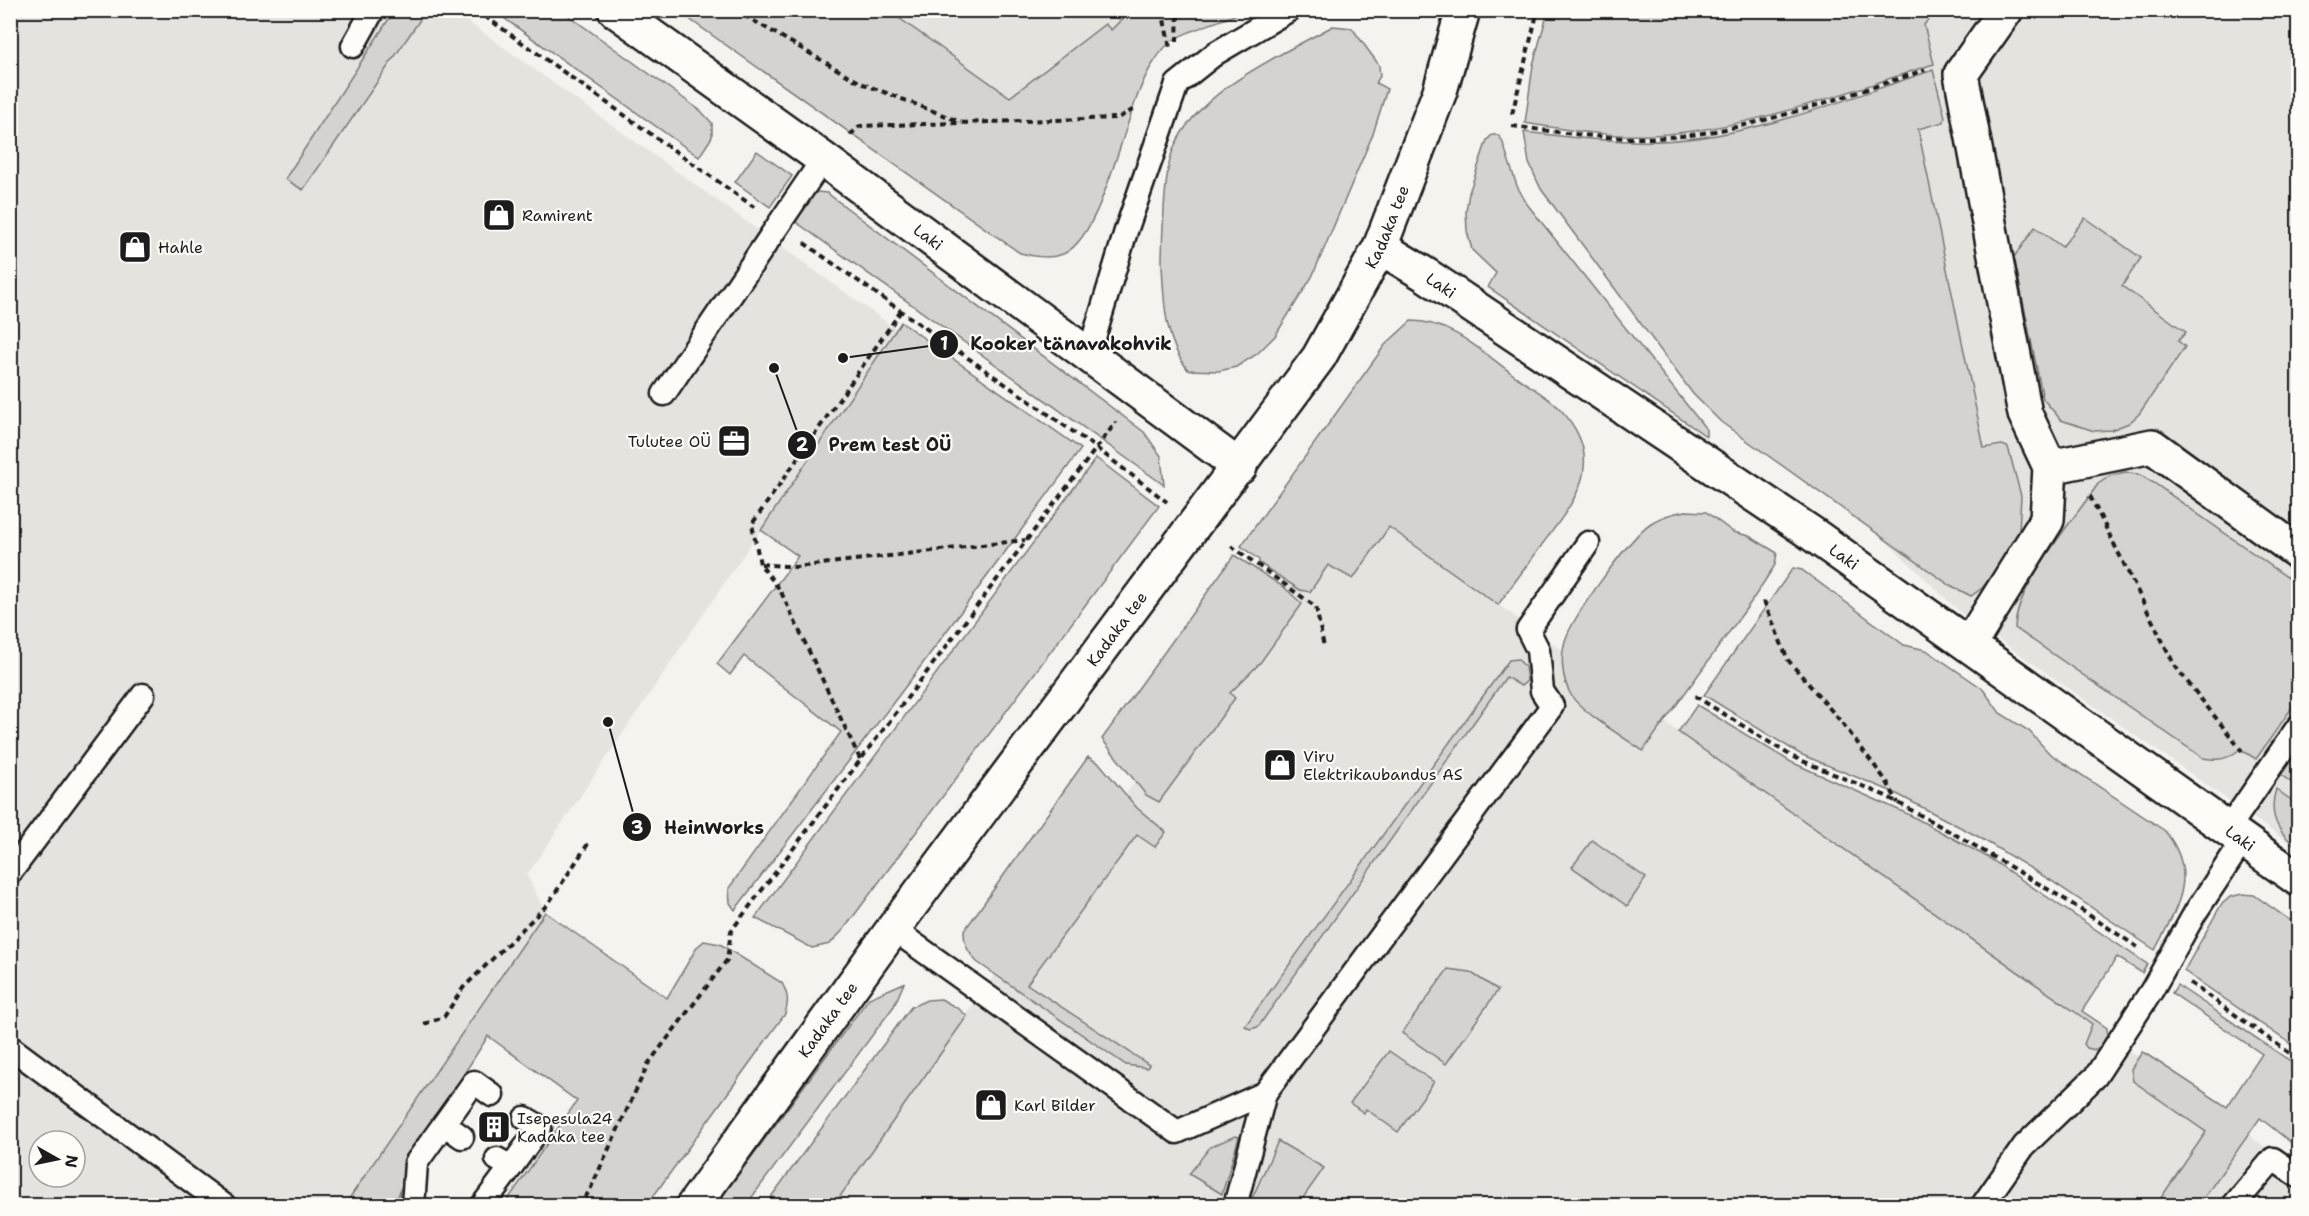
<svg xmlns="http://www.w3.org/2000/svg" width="2309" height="1216" font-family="'Shantell Sans',sans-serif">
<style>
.built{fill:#e4e3de;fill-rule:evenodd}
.green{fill:#d4d3cf;stroke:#787876;stroke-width:1.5}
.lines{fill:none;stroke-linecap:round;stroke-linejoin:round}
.service-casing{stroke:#1c1c1c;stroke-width:27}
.minor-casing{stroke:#1c1c1c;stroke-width:38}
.tertiary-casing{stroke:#1c1c1c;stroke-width:38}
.secondary-casing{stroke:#1c1c1c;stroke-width:38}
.path{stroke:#1c1c1c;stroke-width:4;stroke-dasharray:6 4.5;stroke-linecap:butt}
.service{stroke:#fdfcf7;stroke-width:22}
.minor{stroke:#fdfcf7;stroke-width:33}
.tertiary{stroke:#fdfcf7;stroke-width:33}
.secondary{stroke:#fdfcf7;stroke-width:33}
.labels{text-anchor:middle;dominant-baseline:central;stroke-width:4.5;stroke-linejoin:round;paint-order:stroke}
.poi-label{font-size:16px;fill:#1c1c1c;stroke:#fdfcf7;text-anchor:start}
.street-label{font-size:16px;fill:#1c1c1c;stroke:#fdfcf7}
.leader{fill:none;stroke:#1c1c1c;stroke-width:2}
.callout-dot{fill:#1c1c1c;stroke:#fdfcf7;stroke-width:2}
.mark-label{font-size:18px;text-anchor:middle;font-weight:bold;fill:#fff}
.callout-label{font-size:18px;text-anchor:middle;font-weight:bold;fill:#1c1c1c;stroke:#fdfcf7;stroke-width:4.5;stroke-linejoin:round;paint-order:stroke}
</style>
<rect width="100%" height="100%" fill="#f4f3ee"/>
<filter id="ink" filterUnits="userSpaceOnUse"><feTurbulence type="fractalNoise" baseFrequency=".0167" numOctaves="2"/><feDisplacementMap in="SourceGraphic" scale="12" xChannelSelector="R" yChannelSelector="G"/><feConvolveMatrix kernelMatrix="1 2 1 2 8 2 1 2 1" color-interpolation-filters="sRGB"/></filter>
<g filter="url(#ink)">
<g class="built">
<path d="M10 11H453L896 329 527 875 545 912 344 1205H11ZM39 1141H75V1177H39Z"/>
<path d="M837 11H1159L1061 186Z"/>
<path d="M1658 11H2298V849L1962 614 1819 477 1702 293 1652 123Z"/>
<path d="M1343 495 2298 1170V1206H827Z"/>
</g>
<g class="green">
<path d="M394 11H426L303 190 285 179Z"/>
<path d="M494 11H562L701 111 712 123V137L699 157Z"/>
<path d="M678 11H889L1010 97 1105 24 1111 30 1121 20 1124 11H1245C1227 19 1186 31 1173 40 1166 45 1157 57 1152 65 1125 105 1104 243 1060 255 1047 259 1033 256 1020 253Z"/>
<path d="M1548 11H1935L1924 25 1934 64C1843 93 1748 130 1652 135 1609 137 1567 130 1525 123L1533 65Z"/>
<path d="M1333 26 1352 28 1379 65 1380 76 1376 83 1387 89 1373 134 1312 277 1275 336 1257 354 1236 367 1219 371 1188 370C1164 340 1164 301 1162 265 1162 240 1164 172 1173 150 1196 91 1281 55 1333 26Z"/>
<path d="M1933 70 1945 117 1944 122 1918 129 1984 448 2002 445 2008 447 2021 496 2019 530 2012 552 1982 588 1971 596 1948 584 1721 422 1693 394 1541 189 1529 163 1524 132C1578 138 1633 145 1688 139 1772 130 1854 96 1933 70Z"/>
<path d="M1492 135H1498L1502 140 1517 186 1527 204 1706 429V436L1488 287 1496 273 1472 250 1467 231 1466 211 1469 193 1487 140Z"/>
<path d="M757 151 792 176 770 207 735 182Z"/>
<path d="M817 192 827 193 1144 432 1161 456 1164 485 796 222 801 206Z"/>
<path d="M2085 218 2141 258 2122 286 2186 332 2178 341 2185 347 2139 414 2129 423 2111 430 2094 431 2061 420 2043 399 2014 257 2035 227 2062 247Z"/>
<path d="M1411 321C1450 321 1480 350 1510 372 1525 384 1549 397 1561 410 1607 460 1577 499 1544 542 1529 563 1513 584 1498 605L1389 527 1353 579 1328 565 1310 592 1300 590 1259 563V560L1241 546 1385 345Z"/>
<path d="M901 322 1081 449 912 678 735 910 730 903 729 888 841 732 744 656 730 675 717 664 798 556 761 530Z"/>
<path d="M1096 458 1159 506 844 929 830 944 812 948 755 918Z"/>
<path d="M2125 472 2140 475 2154 483 2298 585V699L2256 759 2240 749C2228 759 2220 761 2203 758L2015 628C2016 585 2073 521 2098 484L2110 476Z"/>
<path d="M1686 511 1706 512 1733 532 1749 536 1777 553 1775 565 1751 602 1643 751C1626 739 1580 711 1571 695 1562 679 1560 658 1565 641 1572 617 1631 536 1651 523 1662 516 1673 513 1686 511Z"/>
<path d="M1234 555 1285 588 1302 604 1260 663 1230 693 1235 698 1159 802 1146 795 1102 739Z"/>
<path d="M1793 568 1802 570 1904 645 1926 650 1982 688 2000 713 2029 731 2049 753 2165 831C2200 875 2177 908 2155 950L2050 880 1977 836 1893 792 1800 754 1704 695Z"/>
<path d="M1518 659 1525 667 1527 681 1521 686 1506 677 1258 1027 1250 1029 1245 1026 1509 660Z"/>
<path d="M1697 705 1791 762 1910 815 1989 858 2147 964 2142 973 2117 957 2082 1011 2107 1028C2108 1037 2103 1045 2095 1050L2087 1048 2084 1044 2092 1024 1678 732Z"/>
<path d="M2294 756 2298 757V787L2281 775Z"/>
<path d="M1088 757 1100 764 1137 808 1166 832 1155 847 1137 835 1027 984 1149 1065 1147 1068 1126 1065 977 962C968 952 964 945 964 931Z"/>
<path d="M2276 789 2298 805V847C2277 833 2268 814 2276 789Z"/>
<path d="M1592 840 1646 878 1627 906 1572 867Z"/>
<path d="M2242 894 2254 895 2298 926V1049L2184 971 2221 905 2230 897Z"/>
<path d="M545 912 667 998 697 947 704 941 720 944 782 983C788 994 789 1001 785 1014L647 1205H504L577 1101 488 1036 413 1154 395 1205 344 1206Z"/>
<path d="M1448 969 1470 972 1498 990 1446 1064 1402 1033Z"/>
<path d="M904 983 894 1006 746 1205H716L869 998Z"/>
<path d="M2177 985 2298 1066V1148L2260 1118 2199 1205H2156L2206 1132 2133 1081 2131 1069 2142 1052 2146 1054 2227 1107 2262 1054 2172 993Z"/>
<path d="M941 999 959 1009 967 1016 834 1205H765L911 1007 927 1000Z"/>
<path d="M1389 1051 1434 1082 1398 1132 1366 1109 1364 1113 1350 1103Z"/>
<path d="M1235 1136 1239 1137 1222 1194 1189 1174 1210 1147Z"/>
<path d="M1278 1141 1324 1168 1298 1205H1249Z"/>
</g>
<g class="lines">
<defs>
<g id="service">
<path d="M353 46 373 10"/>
<path d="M1089 354 1126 231 1177 84 1216 53 1289 10"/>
<path d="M664 394 823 159"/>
<path d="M2228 829 2298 727"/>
<path d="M10 873 143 695"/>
<path d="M893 929 1177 1132 1265 1093 1552 706 1542 691 1538 650 1528 630 1588 543"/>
<path d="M10 1047 225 1206"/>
<path d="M444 1124 474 1082 492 1095"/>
<path d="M511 1167 540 1127 525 1118"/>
<path d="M413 1206 416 1163 444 1124 462 1137"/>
<path d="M482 1206 511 1167 497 1159"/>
<path d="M1235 1206 1265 1093"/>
<path d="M1982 1206 2024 1146 2096 1076 2152 990 2195 913 2244 839"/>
<path d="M2233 1206 2273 1159 2298 1176"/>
</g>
<g id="minor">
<path id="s1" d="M1380 247 1426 275 1811 533 2298 879"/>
<path d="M2050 467 2152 446 2298 552"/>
<path d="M1969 645 2047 520 2050 467 2025 414 1961 74 2006 10"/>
</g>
<g id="tertiary">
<path id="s2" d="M615 10 823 159 1240 467"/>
</g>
<g id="secondary">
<path id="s3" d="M693 1206 893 929 1319 357 1380 247 1440 91 1463 10"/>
</g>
</defs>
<use href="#service" class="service-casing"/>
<use href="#minor" class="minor-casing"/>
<use href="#tertiary" class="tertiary-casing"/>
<use href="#secondary" class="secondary-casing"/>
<g class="path">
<path d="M476 10 754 207"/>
<path d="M735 10 861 83 961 122"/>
<path d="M1162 10 1170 48"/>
<path d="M1177 42 1178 10"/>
<path d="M1512 114 1538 10"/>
<path d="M1512 126C1557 132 1602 139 1648 138 1736 137 1841 97 1925 70"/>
<path d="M850 135 860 126 1118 118 1134 109"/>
<path d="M804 243 1095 447 1167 502"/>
<path d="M2090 496 2175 666 2242 751"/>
<path d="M1231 546 1316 607 1324 647"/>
<path d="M761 564 796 567 1025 540"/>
<path d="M1764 601 1788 660 1843 724 1887 782 1898 803"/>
<path d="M1695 696 1793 757 1886 796 1965 840 2066 900 2139 948"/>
<path d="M860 759 780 590 760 564 752 524 901 311"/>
<path d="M2190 983 2298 1059"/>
<path d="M424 1024 444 1017 463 988 548 904 590 841"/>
<path d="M578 1206 589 1192 648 1064 727 960 731 931 1116 422"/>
</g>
<use href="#service" class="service"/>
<use href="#minor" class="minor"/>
<use href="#tertiary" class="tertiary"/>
<use href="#secondary" class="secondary"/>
</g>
</g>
<defs>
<symbol id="shop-square" viewBox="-11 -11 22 22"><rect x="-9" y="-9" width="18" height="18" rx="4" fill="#1c1c1c" stroke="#fdfcf7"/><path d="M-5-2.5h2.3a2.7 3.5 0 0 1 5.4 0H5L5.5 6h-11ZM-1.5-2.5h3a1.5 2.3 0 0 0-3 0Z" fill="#fff"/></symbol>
<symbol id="office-square" viewBox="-11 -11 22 22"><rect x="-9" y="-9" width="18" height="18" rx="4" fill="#1c1c1c" stroke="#fdfcf7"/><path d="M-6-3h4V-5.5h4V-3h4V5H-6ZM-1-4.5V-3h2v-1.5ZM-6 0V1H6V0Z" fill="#fff"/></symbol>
<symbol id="building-square" viewBox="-11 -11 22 22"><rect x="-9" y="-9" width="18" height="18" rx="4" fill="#1c1c1c" stroke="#fdfcf7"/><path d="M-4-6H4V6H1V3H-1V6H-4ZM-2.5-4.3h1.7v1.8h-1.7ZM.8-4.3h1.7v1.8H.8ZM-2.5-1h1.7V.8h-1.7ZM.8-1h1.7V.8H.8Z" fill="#fff"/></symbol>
</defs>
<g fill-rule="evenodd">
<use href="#shop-square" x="480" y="196" width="38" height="38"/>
<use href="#shop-square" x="116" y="228" width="38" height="38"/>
<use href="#office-square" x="715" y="422" width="38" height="38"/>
<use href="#shop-square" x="1261" y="746" width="38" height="38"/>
<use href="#shop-square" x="972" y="1086" width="38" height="38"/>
<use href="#building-square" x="475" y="1108" width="38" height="38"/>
</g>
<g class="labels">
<g class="poi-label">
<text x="522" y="215">Ramirent</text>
<text x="158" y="247">Hahle</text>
<text x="711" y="441" text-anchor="end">Tulutee OÜ</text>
<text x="1303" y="756">Viru<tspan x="1303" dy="18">Elektrikaubandus AS</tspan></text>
<text x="1014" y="1105">Karl Bilder</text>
<text x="517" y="1118">Isepesula24<tspan x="517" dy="18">Kadaka tee</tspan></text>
</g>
<g class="street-label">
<text stroke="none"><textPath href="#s3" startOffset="1202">Kadaka tee</textPath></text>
<text stroke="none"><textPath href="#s2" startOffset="387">Laki</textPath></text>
<text stroke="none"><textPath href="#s1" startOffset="72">Laki</textPath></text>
<text stroke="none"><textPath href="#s1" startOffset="558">Laki</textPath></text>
<text stroke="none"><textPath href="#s3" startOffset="716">Kadaka tee</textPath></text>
<text stroke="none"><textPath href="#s1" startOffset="1044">Laki</textPath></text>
<text stroke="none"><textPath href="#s3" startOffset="230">Kadaka tee</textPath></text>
</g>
</g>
<path class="leader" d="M843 358L944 344M774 368L802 445M608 722L637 827"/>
<g class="callout-dot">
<circle cx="843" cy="358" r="6"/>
<circle cx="774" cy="368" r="6"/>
<circle cx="608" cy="722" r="6"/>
<circle cx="944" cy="344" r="15"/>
<circle cx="802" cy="445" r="15"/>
<circle cx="637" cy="827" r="15"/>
</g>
<g class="mark-label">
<text x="944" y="350">1</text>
<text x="802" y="451">2</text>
<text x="637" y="834">3</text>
</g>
<g class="callout-label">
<text x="1071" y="350">Kooker tänavakohvik</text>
<text x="890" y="451">Prem test OÜ</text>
<text x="714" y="834">HeinWorks</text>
</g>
<rect width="2309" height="1216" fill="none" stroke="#fdfcf7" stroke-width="36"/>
<rect x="18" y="18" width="2273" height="1180" fill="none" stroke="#1c1c1c" stroke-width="2" filter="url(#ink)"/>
<g transform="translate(57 1159) rotate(99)"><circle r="28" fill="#fdfcf7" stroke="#a3a29f" stroke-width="1.5"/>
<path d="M0-4.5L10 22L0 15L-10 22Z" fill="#1c1c1c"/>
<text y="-9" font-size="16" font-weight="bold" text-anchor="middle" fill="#1c1c1c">N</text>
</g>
</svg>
